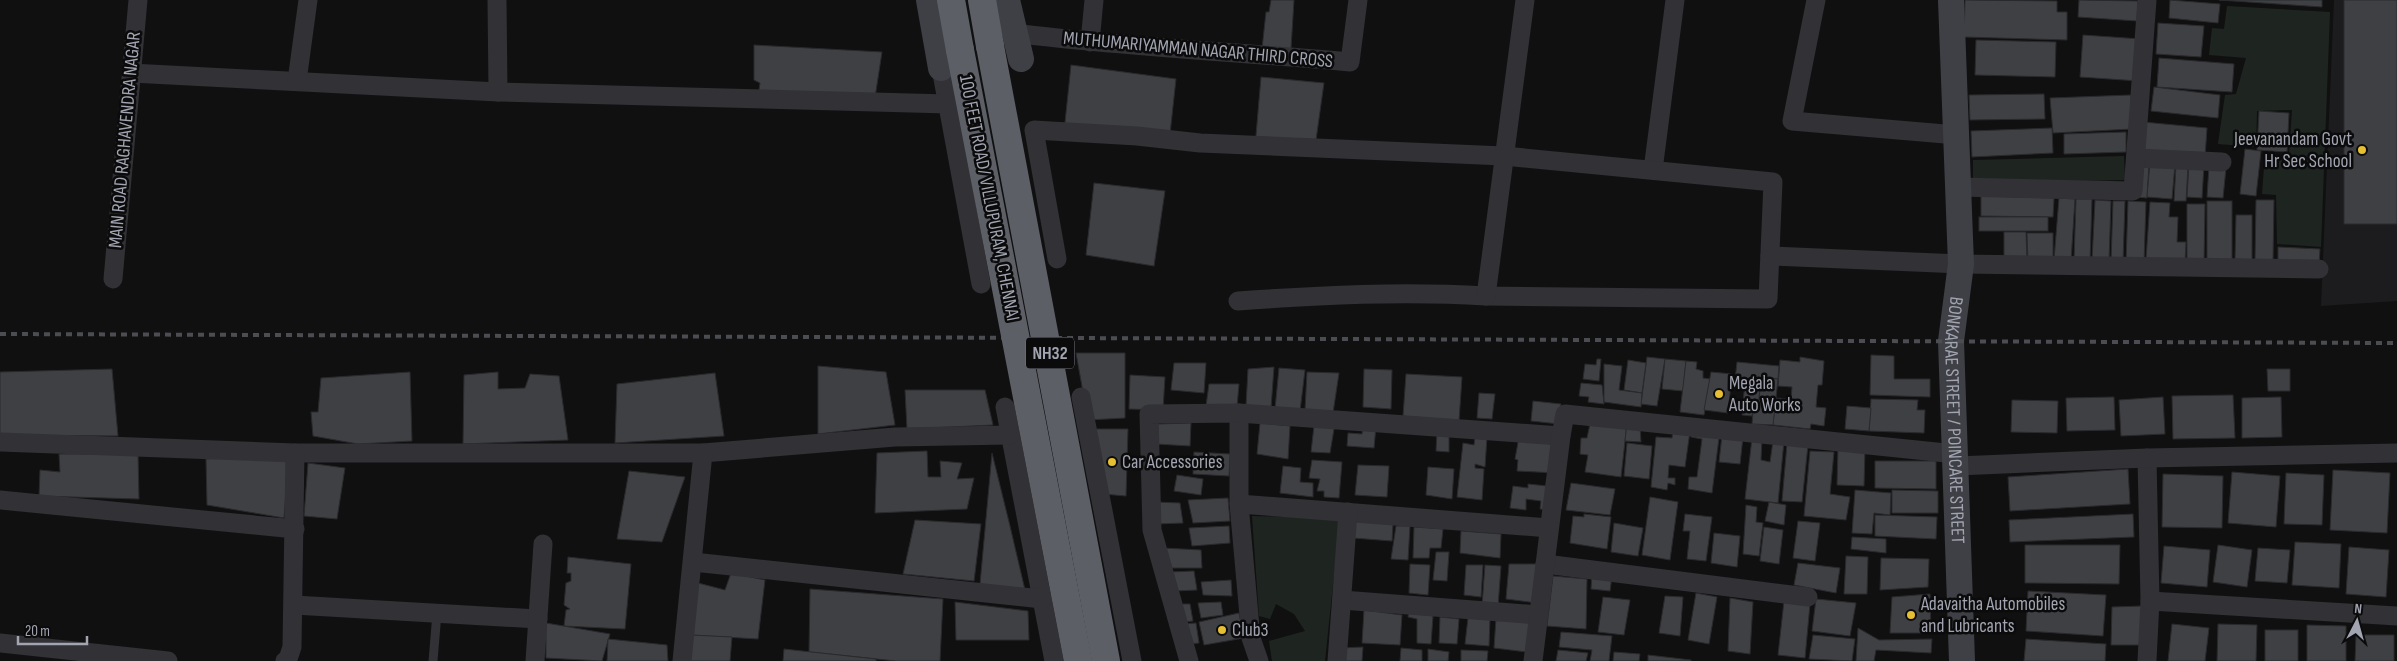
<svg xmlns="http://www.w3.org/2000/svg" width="2397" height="661" font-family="'Sofia Sans Condensed',sans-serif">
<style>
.built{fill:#1c1c1e}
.green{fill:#1e2520}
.building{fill:#3f4044;stroke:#2a2a2d}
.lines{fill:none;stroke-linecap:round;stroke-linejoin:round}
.lane{stroke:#313136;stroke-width:9}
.street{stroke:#313136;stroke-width:19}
.secondary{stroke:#3f4046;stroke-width:26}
.highway{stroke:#5d5f67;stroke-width:28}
.rail{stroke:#4c4d53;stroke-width:4;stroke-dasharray:6 5;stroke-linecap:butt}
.highway-bridge{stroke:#5d5f67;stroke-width:28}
.poi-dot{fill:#e7bf32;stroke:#0b0b0c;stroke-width:2}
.labels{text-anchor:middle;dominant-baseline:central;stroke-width:5;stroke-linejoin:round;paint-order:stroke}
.shield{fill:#0b0b0c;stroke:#757780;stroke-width:1}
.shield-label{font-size:18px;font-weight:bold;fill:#a2a5b1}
.street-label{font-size:19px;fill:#a2a5b1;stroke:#0b0b0c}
.poi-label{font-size:19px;fill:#a2a5b1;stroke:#0b0b0c;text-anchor:start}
</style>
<rect width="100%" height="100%" fill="#101011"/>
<path class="built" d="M2334 0H2397V301L2321 306Z"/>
<g class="green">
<path d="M2227 6 2330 12 2321 247 2277 244 2276 195 2262 194 2265 154 2289 156 2292 110 2257 111 2256 147 2218 144 2225 95 2236 94 2246 58 2209 55 2212 28 2224 29Z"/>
<path d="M2124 156 2125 180 1973 183V160Z"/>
<path d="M1252 516 1340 518 1325 661H1272L1269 641 1305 631 1294 614 1276 604 1270 619 1259 616Z"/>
</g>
<g class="building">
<path d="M1271 0H1294L1291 49H1262L1266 12H1269Z"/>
<path d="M1965 0 2057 1V12H2067V40L1964 37Z"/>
<path d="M2079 0 2138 1 2137 21 2078 17Z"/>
<path d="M2170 0 2220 4 2218 23 2169 18Z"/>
<path d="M2219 0H2322V7Z"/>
<rect x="2344" y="0" width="53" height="224"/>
<path d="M2158 23 2204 26 2201 57 2156 54Z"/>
<path d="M2083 35 2141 39 2139 81 2080 77Z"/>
<path d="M1976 40 2056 42 2055 77 1975 75Z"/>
<path d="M754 45 882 52 874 104 758 97 760 83 754 80Z"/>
<path d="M2159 58 2234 64 2232 92 2157 87Z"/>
<path d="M1071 65 1176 79 1169 143 1064 132Z"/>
<path d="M1261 77 1324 83 1315 147H1255Z"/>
<path d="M2154 87 2220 95 2218 118 2151 111Z"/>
<path d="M2044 94 2045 119 1970 120 1969 95Z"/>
<path d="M2131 95 2132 129 2053 133 2050 98Z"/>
<path d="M2259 111 2289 113 2287 152 2257 150Z"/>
<path d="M2143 122 2207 128 2205 157 2140 152Z"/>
<path d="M2052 128 2053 153 1972 157 1971 131Z"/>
<path d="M2126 132V152L2064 154V134Z"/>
<path d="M2245 149 2261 151 2256 196 2240 194Z"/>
<path d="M2138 162 2149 163 2147 198 2136 197Z"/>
<path d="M2150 162 2175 164 2172 199 2147 197Z"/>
<path d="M2189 164 2204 165 2202 198 2187 197Z"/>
<path d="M2176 165 2188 166 2186 201H2174Z"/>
<path d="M2209 166 2226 168 2223 198 2207 197Z"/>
<path d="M1094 183 1165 191 1154 266 1086 255Z"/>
<path d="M1981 196 2054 198 2053 217 1981 216Z"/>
<path d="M2059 198 2075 199 2071 261 2054 260Z"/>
<path d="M2076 199H2092L2090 261H2074Z"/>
<path d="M2095 200 2111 201 2109 262 2092 261Z"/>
<path d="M2256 200H2274L2273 260H2255Z"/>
<path d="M2113 201H2125L2123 262H2111Z"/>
<path d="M2128 201 2146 202 2144 263H2126Z"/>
<rect x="2207" y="201" width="25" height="60"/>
<path d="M2150 202 2170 203 2169 217H2178L2177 242H2186L2185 262 2146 259Z"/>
<path d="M2187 204H2205L2204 262H2187Z"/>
<path d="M2236 215H2252V260L2235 259Z"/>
<rect x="1979" y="217" width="69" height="14"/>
<path d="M2004 232H2026L2027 261H2004Z"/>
<path d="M2027 233H2053V263H2028Z"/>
<path d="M2278 247 2320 249 2319 265 2278 264Z"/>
<path d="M1076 353H1125V418L1088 420Z"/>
<path d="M1871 355 1894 356V379H1930V397L1870 395Z"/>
<path d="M1647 357 1665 359 1657 406 1641 404Z"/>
<path d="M1800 357 1824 361 1822 385H1818L1816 407 1826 408 1824 426 1811 424 1810 429 1773 425 1775 398 1791 399 1792 387 1778 386 1780 360 1800 362Z"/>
<path d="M1597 359H1601L1599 381 1583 379 1585 364 1596 365Z"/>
<path d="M1665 359 1686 361 1683 391 1662 389Z"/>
<path d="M1628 360 1646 363 1642 393 1624 390Z"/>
<path d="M1686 361 1697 362 1696 369 1703 371V378L1710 379 1704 415 1680 412Z"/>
<path d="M1737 362 1779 366 1778 379 1761 377 1759 400 1754 399 1752 416 1742 415 1745 381 1735 380Z"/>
<path d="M1174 363H1206L1204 393 1171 390Z"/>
<path d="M1604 364 1622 366 1619 390 1642 393 1641 407 1604 402Z"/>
<path d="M818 366 886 372 895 425 818 434Z"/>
<path d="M1274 367 1271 408 1246 406 1248 369Z"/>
<path d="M1279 368 1305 370 1300 411 1275 409Z"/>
<path d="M112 369 118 436 0 435V372Z"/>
<path d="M1364 369 1392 370 1391 409 1363 407Z"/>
<path d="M2267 369H2290V391H2268Z"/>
<path d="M410 372 412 441 358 444 313 436 311 412H318L321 378Z"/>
<path d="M498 372V389L525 388 530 374 559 376 568 440 463 444 464 375Z"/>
<path d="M1307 372 1339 373 1333 413 1305 410Z"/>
<path d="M1711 372 1732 374 1728 413 1704 410Z"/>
<path d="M715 373 724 436 615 443 617 384Z"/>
<path d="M1406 374 1462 377 1459 421 1403 416Z"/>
<path d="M1130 375 1165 377 1163 410 1129 409Z"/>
<path d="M1761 377 1778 379 1773 425 1752 424 1754 399 1759 400Z"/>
<path d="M1581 383 1602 385 1604 404 1588 402 1589 397 1579 396Z"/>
<path d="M1209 384H1239L1237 407 1206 406Z"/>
<path d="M905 390H985L993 425 907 429Z"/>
<path d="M1479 393 1495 394 1492 419 1477 418Z"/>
<path d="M2233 395 2235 438 2173 439 2172 396Z"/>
<path d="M2114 397 2115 430 2067 431 2066 398Z"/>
<path d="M2163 397 2165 434 2121 436 2119 400Z"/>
<path d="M2281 397 2282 437 2242 438V398Z"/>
<path d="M1871 399 1918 400 1917 410H1925L1924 433 1869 431Z"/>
<path d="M2012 400 2058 401 2057 433 2011 432Z"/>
<path d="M1533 401 1561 404 1559 424 1531 421Z"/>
<path d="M1847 406 1871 408 1869 431 1845 429Z"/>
<path d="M1591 419 1627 423 1621 477 1585 472 1588 455 1580 454 1581 438H1587Z"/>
<path d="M1191 423 1190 446 1156 444 1157 424Z"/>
<path d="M1260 423 1290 426 1288 459 1257 454Z"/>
<path d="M1335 423 1330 453 1311 452 1314 426Z"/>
<path d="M1627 423 1640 426 1641 442 1625 441Z"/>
<path d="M1363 425 1376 426 1374 448 1347 446 1348 433 1362 434Z"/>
<path d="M1693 427 1720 430 1712 493 1688 489 1689 477H1697L1702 439 1691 437Z"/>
<path d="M1091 429H1128L1126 496 1103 494Z"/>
<path d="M1673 429 1690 431 1685 467 1669 465 1668 478H1675V485L1668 483 1667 490 1651 487 1656 437 1672 438Z"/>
<path d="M1437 432 1449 433V452L1436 451Z"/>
<path d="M1722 435 1743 437 1740 464 1719 462Z"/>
<path d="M1475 437H1487L1485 467 1475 464V468L1484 469 1482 500 1457 497 1463 443 1474 445Z"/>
<path d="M1519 437 1557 438 1556 473 1517 471 1518 460 1515 459Z"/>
<path d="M1752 438H1762L1761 460 1770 462 1773 441H1784L1778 503 1745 499Z"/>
<path d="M1627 443 1652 446 1649 479 1624 476Z"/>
<path d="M1787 444 1808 445 1802 502 1782 501Z"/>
<path d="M1838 447 1865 448 1864 486 1837 485Z"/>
<path d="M927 451 928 477H941L940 461 962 463 957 479 974 478 967 509 875 513 877 453Z"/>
<path d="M1810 451 1834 452 1830 494 1850 497 1846 520 1804 516Z"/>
<path d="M289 452 284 518 207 505 206 459Z"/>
<path d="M1194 452 1230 454 1229 476 1193 474Z"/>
<path d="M992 453 1010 526 1025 590 980 584Z"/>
<path d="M59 454H138L139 499 39 496 40 470 60 472Z"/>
<path d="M1312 460 1342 462 1339 498 1324 497V491H1317L1320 479 1309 478Z"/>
<path d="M1875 461H1936V489L1875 488Z"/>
<path d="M308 463 345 468 337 519 304 516Z"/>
<path d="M1358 465 1389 466 1387 497 1355 495Z"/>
<path d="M1283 466 1301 468 1300 482 1313 483V497L1280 493Z"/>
<path d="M1428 467 1454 469 1452 499 1426 495Z"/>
<path d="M2128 469 2130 504 2010 511 2008 477Z"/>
<path d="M2333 470 2390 473 2387 533 2330 530Z"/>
<path d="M629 471 685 477 662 542 617 539Z"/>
<path d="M2232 472 2280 476 2276 527 2228 523Z"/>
<path d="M2286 473 2324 475 2322 525 2284 524Z"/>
<path d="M2163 474 2223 476 2222 528 2162 527Z"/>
<path d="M1177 475 1203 479 1201 495 1174 491Z"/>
<path d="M1571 483 1615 489 1610 515 1566 510Z"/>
<path d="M1528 484 1547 486 1550 510 1540 509 1541 501 1526 499V510L1510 508 1513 486 1528 488Z"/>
<path d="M1855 490 1891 493 1890 515 1874 513 1872 534 1852 533Z"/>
<path d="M1892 490 1938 491V513H1892Z"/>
<path d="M1650 497 1678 502 1670 560 1642 555Z"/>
<path d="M1228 498 1230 521 1193 523 1188 500Z"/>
<path d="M1156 502 1180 503 1183 523 1156 524Z"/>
<path d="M1769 502 1786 505 1784 525 1765 521Z"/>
<path d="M1746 505 1757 507 1756 522 1763 523 1759 556 1743 554Z"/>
<path d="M1584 514 1611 517 1607 549 1570 543 1573 516 1584 517Z"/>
<path d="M1685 514 1712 517 1706 561 1687 559 1690 531H1683Z"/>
<path d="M2133 514 2134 537 2010 542 2009 520Z"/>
<path d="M1875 515 1937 517 1936 539 1875 536Z"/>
<path d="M915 520 981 524 974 581 903 574Z"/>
<path d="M1356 520 1393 524 1392 541 1353 538Z"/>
<path d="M1798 521 1820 523 1815 561 1793 558Z"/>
<path d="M1614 523 1643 528 1638 556 1611 552Z"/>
<path d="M1229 526 1230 543 1192 546 1189 528Z"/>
<path d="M1396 526H1410L1408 560 1391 559Z"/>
<path d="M1414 527 1443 529 1441 548H1430L1429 558H1413Z"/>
<path d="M1764 527 1783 530 1779 564 1760 561Z"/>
<path d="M1461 531 1501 534 1500 558 1460 553Z"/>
<path d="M1714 533 1740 536 1737 567 1711 563Z"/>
<path d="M1852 537 1886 539V553L1851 549Z"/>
<path d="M2295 542 2341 544 2339 588 2292 585Z"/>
<path d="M2025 545H2120L2119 584 2025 583Z"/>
<path d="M2218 545 2252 550 2247 587 2213 582Z"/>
<path d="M2164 546 2210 550 2207 587 2161 583Z"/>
<path d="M2349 547 2389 550 2386 597 2346 594Z"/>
<path d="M1163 548 1201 550 1202 568H1169Z"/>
<path d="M2258 548 2290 550 2287 583 2255 581Z"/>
<path d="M1436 552H1449L1447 581 1433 580Z"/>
<path d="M1846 556 1868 557 1867 594H1844Z"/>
<path d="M568 557 631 564 625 629 564 626 566 610 570 609 564 605 566 583 571 581V573H567Z"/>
<path d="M1881 558 1929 559 1928 587 1880 590Z"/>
<path d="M1798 563 1840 568 1836 593 1794 585Z"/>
<path d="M1410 564 1430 565 1428 595 1409 593Z"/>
<path d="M1509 564H1540L1537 603 1506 599Z"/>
<path d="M1466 565H1483L1481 597 1464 595Z"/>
<path d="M1485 565 1501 566 1498 607 1482 606Z"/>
<path d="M1194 571 1197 590 1175 591 1170 572Z"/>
<path d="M731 573 765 580 758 639 691 635 698 583 725 590Z"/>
<path d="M1592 574 1612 576 1610 591 1591 589Z"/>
<path d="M1553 576 1587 579 1586 629 1547 626Z"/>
<path d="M1231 580 1232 596 1203 595 1201 582Z"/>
<path d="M810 589 943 599 940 661H896L809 652Z"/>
<path d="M2028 591 2106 595 2103 636 2026 631Z"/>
<path d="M1696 593 1717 597 1709 644 1688 640Z"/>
<path d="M1930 594 1931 633H1890L1892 597Z"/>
<path d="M1665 596 1683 597 1680 636 1659 633Z"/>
<path d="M1603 597 1630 600 1624 635 1598 632Z"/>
<path d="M1730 598 1753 602 1750 654 1728 651Z"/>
<path d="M1816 599 1856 603 1850 636 1812 631Z"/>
<path d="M1784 601 1810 604 1805 658 1778 655Z"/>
<path d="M955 602 1028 611 1029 640H956Z"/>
<path d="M1221 602 1223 615 1201 618 1198 603Z"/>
<path d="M1178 604H1190L1193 621 1183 622Z"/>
<path d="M2142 606 2143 645H2111L2112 607Z"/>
<path d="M1364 610 1402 615 1400 645 1362 643Z"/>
<path d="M1409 611 1433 616 1431 644 1417 643V619L1408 617Z"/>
<path d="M1239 613 1244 638 1204 645 1199 622Z"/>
<path d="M1440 617 1459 619 1457 644 1439 643Z"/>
<path d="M1468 618 1490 619 1489 646 1465 644Z"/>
<path d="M1496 618 1532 620 1527 652 1494 648Z"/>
<path d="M546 623 610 634 602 661 546 658Z"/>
<path d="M1196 623 1199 643 1189 644 1183 624Z"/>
<path d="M2172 624 2209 628 2205 661H2168Z"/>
<path d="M2218 624 2257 625 2256 661H2217Z"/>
<path d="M2307 625 2346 626V661H2307Z"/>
<path d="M1858 628 1879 640 1932 639 1931 653 1876 650 1874 661H1856Z"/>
<rect x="2265" y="630" width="33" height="31"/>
<path d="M1561 632 1612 636 1609 661H1590L1592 650 1559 647Z"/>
<path d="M691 635 732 637 730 661H687Z"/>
<path d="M1813 635 1855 639 1852 661 1809 659Z"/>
<path d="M2356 635H2394V661H2355Z"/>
<path d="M608 639 667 645 668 661H607Z"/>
<path d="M2026 639 2106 644 2105 661H2024Z"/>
<path d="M1363 647 1362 661H1341V648Z"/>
<path d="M1401 648 1422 650V661H1400Z"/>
<path d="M784 649 876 659V661H783Z"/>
<path d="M1428 649 1449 652 1448 661H1428Z"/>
<path d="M1461 650 1488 651 1487 661H1461Z"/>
<path d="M1558 650 1588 653 1586 661H1556Z"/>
<path d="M1614 652 1640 654 1639 661H1613Z"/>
<path d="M1648 655 1691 660V661H1648Z"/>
</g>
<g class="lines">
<path class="lane" d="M433 661 437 613"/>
<g class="street">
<path d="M497 0 498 92"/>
<path d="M1816 0 1792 121 1957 135"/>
<path d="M1013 33C1125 47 1238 52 1350 62L1358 0"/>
<path d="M1090 42 1094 0"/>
<path d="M941 68 981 284"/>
<path d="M131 73 498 92 948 104"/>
<path d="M297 81 308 0"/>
<path d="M2136 158 2222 162"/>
<path d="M1653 170 1675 0"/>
<path d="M1958 187 2133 191 2147 0"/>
<path d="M1770 256 1961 264 2319 269"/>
<path d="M1057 259 1034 130 1137 136 1200 143 1504 156 1773 182 1768 299 1486 296C1403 291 1321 295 1238 301"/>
<path d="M113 279 138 0"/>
<path d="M1486 296 1525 0"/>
<path d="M1081 397 1132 661"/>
<path d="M1005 407 1054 661"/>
<path d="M1239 413V504L1251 638 1259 661"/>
<path d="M0 442 295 453H703L895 437 1010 435"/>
<path d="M2147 458 2150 601 2147 661"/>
<path d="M1957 466 2147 458 2397 453"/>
<path d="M0 500 295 529"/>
<path d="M1239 504 1549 528"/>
<path d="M693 562 1042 599"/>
<path d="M1545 564 1808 597"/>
<path d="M1342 600 1539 615"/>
<path d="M2150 601 2397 616"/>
<path d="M294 605 538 619"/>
<path d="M0 643 168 661"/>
<path d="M285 661 288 659 292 647 295 453"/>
<path d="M535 661 543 544"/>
<path d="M682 661 703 453"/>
<path d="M1189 661 1152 530 1149 414 1239 413 1561 436"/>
<path d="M1337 661 1348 512"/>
<path d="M1533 661 1561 436 1565 414 1956 454"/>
</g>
<g class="secondary">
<path d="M929 0 941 68"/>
<path d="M1007 0 1021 59"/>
<path id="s1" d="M1951 0 1961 264 1951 341 1962 661"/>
</g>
<g class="highway">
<path d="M951 0 960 50"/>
<path d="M982 0 990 46"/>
</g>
<path class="rail" d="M0 334 2397 343"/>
<g class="highway-bridge">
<path d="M990 46 1106 661"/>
<path d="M960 50 1078 661"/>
</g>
</g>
<g class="poi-dot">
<circle cx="2362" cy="150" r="5"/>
<circle cx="1719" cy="394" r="5"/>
<circle cx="1112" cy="462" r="5"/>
<circle cx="1911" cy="615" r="5"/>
<circle cx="1222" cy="630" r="5"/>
</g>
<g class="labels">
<rect class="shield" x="1026" y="337.5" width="48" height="31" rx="4"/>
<g class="shield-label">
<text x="1050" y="353">NH32</text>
</g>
<g class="street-label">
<text transform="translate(1198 50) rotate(5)">MUTHUMARIYAMMAN NAGAR THIRD CROSS</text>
<text transform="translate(125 140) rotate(-85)">MAIN ROAD RAGHAVENDRA NAGAR</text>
<text transform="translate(989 198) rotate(79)">100 FEET ROAD/ VILLUPURAM, CHENNAI</text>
<text stroke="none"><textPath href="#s1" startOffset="421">BONKARAE STREET / POINCARE STREET</textPath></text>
</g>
<g class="poi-label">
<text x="2352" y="139" text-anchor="end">Jeevanandam Govt<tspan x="2352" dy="22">Hr Sec School</tspan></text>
<text x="1729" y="383">Megala<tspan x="1729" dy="22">Auto Works</tspan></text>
<text x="1122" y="462">Car Accessories</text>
<text x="1921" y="604">Adavaitha Automobiles<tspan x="1921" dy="22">and Lubricants</tspan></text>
<text x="1232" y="630">Club3</text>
</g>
</g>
<g transform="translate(2357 621) rotate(6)" stroke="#0b0b0c" stroke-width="4" paint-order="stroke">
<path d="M0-4L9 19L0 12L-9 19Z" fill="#a2a5b1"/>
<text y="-8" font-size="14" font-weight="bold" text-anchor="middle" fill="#a2a5b1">N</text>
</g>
<path d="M18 636v8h69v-8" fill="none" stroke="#a2a5b1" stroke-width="2.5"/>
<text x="25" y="636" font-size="15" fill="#a2a5b1" stroke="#0b0b0c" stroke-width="4" paint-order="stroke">20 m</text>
</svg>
